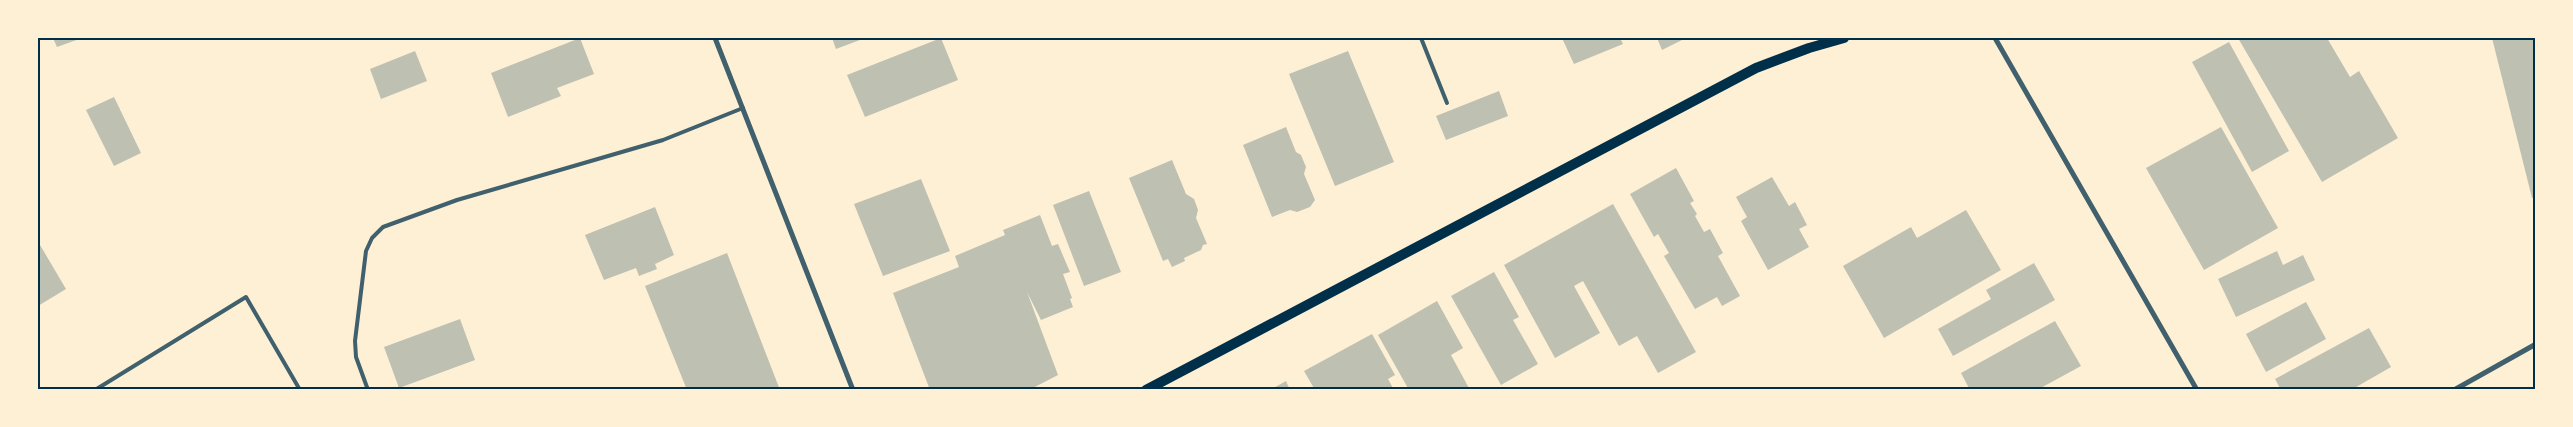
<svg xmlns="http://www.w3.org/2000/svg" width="2573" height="427" font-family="'Roboto Condensed',sans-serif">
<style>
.building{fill:#bec0b2}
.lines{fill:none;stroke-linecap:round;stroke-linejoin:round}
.service{stroke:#3f606c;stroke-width:4}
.minor{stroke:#3f606c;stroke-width:5}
.secondary{stroke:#003049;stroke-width:10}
.neatline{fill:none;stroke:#003049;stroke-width:2}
</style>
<rect width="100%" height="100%" fill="#fdf0d5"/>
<g class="building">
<path d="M53 38H82L57 47Z"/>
<path d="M580 38 594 74 557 88 561 96 508 117 491 73Z"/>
<path d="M832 38H865L836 49Z"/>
<path d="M941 38 958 80 865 117 847 75Z"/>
<path d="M1562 38H1620L1623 44 1574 64Z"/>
<path d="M1657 38H1686L1662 50Z"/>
<path d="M2238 38H2327L2350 77 2359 71 2398 138 2322 182Z"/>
<path d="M2492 38H2536V197L2532 198Z"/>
<path d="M2229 42 2289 151 2252 172 2192 62Z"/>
<path d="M415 51 427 81 381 99 370 69Z"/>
<path d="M1348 51 1394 162 1335 186 1289 74Z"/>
<path d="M1499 91 1508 116 1446 140 1436 116Z"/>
<path d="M114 97 141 153 114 166 86 110Z"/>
<path d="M1286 127 1296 152 1301 155 1306 167 1304 174 1315 200 1310 207 1297 212 1290 210 1272 217 1243 145Z"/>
<path d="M2221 127 2278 228 2204 270 2146 168Z"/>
<path d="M1172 160 1186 194 1194 199 1198 210 1196 218 1207 244 1203 245 1201 250 1184 258 1185 261 1172 267 1168 259 1163 261 1129 178Z"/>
<path d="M1676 168 1694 201 1690 203 1697 214 1695 216 1704 232 1710 229 1723 253 1718 256 1740 296 1722 306 1717 297 1695 309 1664 256 1669 253 1658 234 1654 237 1630 194Z"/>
<path d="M1772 177 1789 206 1795 202 1807 225 1799 229 1809 247 1768 270 1741 221 1747 217 1736 197Z"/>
<path d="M921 179 950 251 883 276 854 204Z"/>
<path d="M1089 191 1121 272 1084 286 1053 205Z"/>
<path d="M1613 204 1696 352 1658 373 1637 336 1619 346 1583 281 1574 286 1600 333 1555 358 1504 265Z"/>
<path d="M655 207 674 255 655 264 657 269 639 276 636 268 604 280 585 235Z"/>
<path d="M1966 210 2001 270 1884 338 1843 266 1911 227 1917 238Z"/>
<path d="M1040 215 1052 246 1058 244 1070 272 1063 274 1072 298 1070 299 1073 307 1041 320 1027 292 1058 375 1029 390H930L893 293 959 267 955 256 1005 235 1003 230Z"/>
<path d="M40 245 66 289 38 306V246Z"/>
<path d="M2277 251 2283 265 2303 255 2315 280 2236 317 2218 279Z"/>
<path d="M727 253 780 390H687L645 286Z"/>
<path d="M2034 263 2055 300 1953 356 1938 329 1991 299 1986 290Z"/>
<path d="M1494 272 1519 317 1513 320 1538 364 1501 385 1451 296Z"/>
<path d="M1437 301 1463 348 1451 355 1470 390H1409L1378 335Z"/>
<path d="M2306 302 2326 339 2266 372 2246 334Z"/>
<path d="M460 319 475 360 399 388 384 347Z"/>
<path d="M2055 321 2081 366 2037 390H1970L1961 373Z"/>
<path d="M2369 328 2391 367 2351 390H2281L2275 379Z"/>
<path d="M1372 334 1395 375 1388 379 1394 390H1315L1304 371Z"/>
<path d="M1286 381 1290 390H1270Z"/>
</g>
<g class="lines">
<g class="service">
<path d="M1421 38 1447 103"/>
<path d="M95 390 246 297 300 390"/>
<path d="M368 390 356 357 355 341 366 251 372 238 383 227 457 200 663 140 743 108"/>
</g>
<g class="minor">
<path d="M715 38 853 390"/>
<path d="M1995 38 2197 390"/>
<path d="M2454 390 2536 344"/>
</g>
<path class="secondary" d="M1146 390 1756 68 1809 48 1844 38"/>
</g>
<rect width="2573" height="427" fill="none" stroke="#fdf0d5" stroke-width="78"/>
<rect x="39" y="39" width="2495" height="349" class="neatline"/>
</svg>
